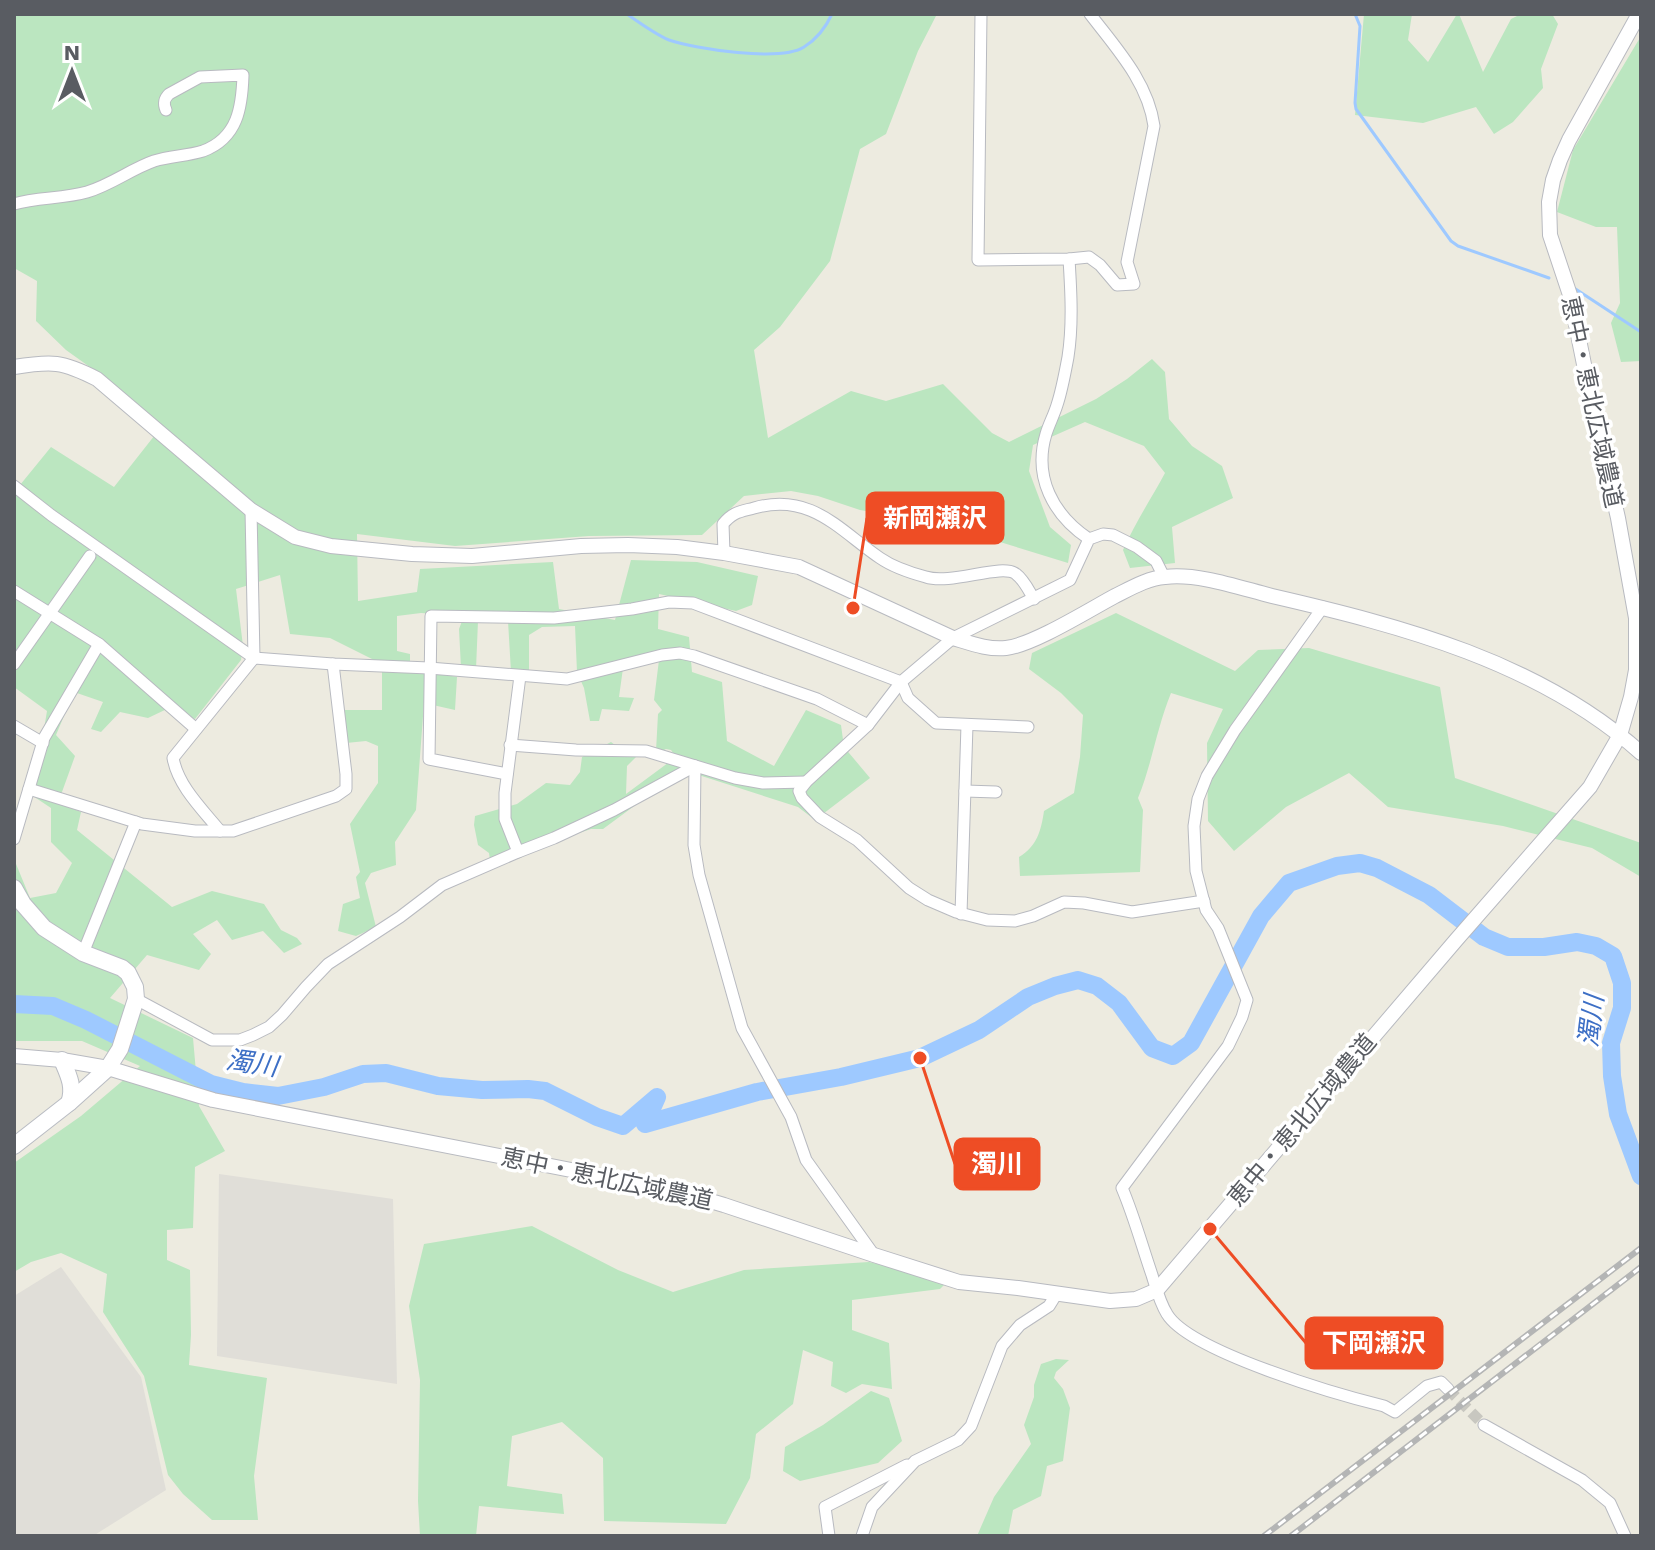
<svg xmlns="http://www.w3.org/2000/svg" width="1655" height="1550" font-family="'Work Sans','Noto Sans JP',sans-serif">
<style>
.industrial{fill:#e0ded8}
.green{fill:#bbe6c0}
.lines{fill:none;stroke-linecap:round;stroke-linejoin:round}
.stream{stroke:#9ec9ff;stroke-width:3}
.river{stroke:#9ec9ff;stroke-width:18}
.minor-tunnel{stroke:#c8c7c0;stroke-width:11;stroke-dasharray:11 5.5;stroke-linecap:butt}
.minor-casing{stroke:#b8bac0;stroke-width:13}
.tertiary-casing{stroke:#b8bac0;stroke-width:16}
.secondary-casing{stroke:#b9bcc3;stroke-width:18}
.minor{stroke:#fff;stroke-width:11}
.tertiary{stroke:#fff;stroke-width:14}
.secondary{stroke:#fff;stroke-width:16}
.rail-casing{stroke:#b4b5b5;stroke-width:6}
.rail{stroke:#fff;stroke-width:3;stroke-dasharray:9;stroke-linecap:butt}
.labels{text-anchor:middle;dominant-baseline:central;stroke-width:7;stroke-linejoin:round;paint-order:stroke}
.street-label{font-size:24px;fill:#595c62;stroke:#fff}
.water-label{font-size:26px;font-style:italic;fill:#3d6fc5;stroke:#fff}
.leader{fill:none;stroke:#ee4d25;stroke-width:3}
.callout-dot{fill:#ee4d25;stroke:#fff;stroke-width:3}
.callout{fill:#ee4d25;stroke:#ee4d25;stroke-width:3}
.callout-label{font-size:26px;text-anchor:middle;font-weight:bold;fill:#fff}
</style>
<rect width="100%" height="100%" fill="#edebe0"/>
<g class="industrial">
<path d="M219 1174 393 1199 397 1384 217 1356Z"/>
<path d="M61 1267 141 1377 166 1490 93 1536H14V1296Z"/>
</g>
<g class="green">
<path d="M14 14H937L918 51 886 134 860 149 830 261 780 327 754 350 768 438 851 391 886 401 943 384 992 433 1009 442 1096 399 1127 379 1152 359 1165 372 1169 419 1192 446 1222 466 1233 498 1172 527 1175 563 1130 568 1123 550C1135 523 1151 499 1165 473L1144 446 1085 422 1033 445 1029 471 1050 527 1071 545 1068 563 938 523 860 510 818 496 791 491 744 496 702 535 589 536 455 546 357 534 358 601 417 592 420 569 553 562 559 609 615 620 631 560 697 562 758 576 752 605 736 611 659 594 658 629 689 637 692 672 722 682 727 741 774 766 806 710 841 725 844 747 870 778 815 820 798 807 683 770 603 829H591L564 838 527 842 509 861 491 867 489 853 478 845 474 825 475 816 517 804 546 783 570 785 580 772 582 757 611 742 627 754 640 753 627 766 626 794 676 757 671 750 666 749 657 753 656 751 658 714 662 710 654 700 660 652 624 661 619 697 634 698 629 711 602 709 599 721H590L584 688 577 672 575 626 542 627 529 635V672H511L508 621H478L476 669 461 668 459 629 464 616 421 613 397 616V651L410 654V664L423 671 457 677 455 710 424 703 416 810 395 842 396 865 371 873 365 883 376 927 356 936 338 931 343 904 360 898 356 877 360 872 350 824 378 783V746L366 741 346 743 343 710H382V664L330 638 290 634 280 575 236 589 243 646 241 660 195 719 169 708 148 718 120 712 101 732 91 729 103 702 74 692 56 735 75 756 58 803 81 812 77 830 172 907 212 891 264 904 281 930 297 938 302 944 284 953 263 931 232 940 217 920 193 934 211 954 199 970 147 955 110 998 193 1038 199 1106 225 1151 195 1167 193 1228 167 1230V1260L190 1270 191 1335 189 1365 267 1378 254 1476 258 1520H212L183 1494 168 1475 144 1376 103 1312 107 1274 61 1253 31 1262 14 1272V1163L81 1116 140 1066 82 1041H14V859L30 898 56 893 72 863 51 842V808L33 796 47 711 14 687V482L20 485 51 447 114 487 162 426 101 375 66 350 36 321 37 281 14 268Z"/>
<path d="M1364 14H1412L1408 40 1428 62 1457 14H1459L1483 72 1511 19 1521 14H1552L1558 24 1541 69 1543 88 1513 122 1494 134 1476 107 1423 123 1355 115Z"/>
<path d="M1641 36V361L1621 362 1611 323 1620 303 1617 227H1596L1557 212 1573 150Z"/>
<path d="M1116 613 1235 671 1258 650 1309 648 1440 687 1455 778 1641 843V877L1592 848 1503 826 1388 807 1349 773 1286 807 1234 851 1208 821 1207 743 1223 709 1171 693C1157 727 1152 764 1138 798L1143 810 1140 872 1020 876 1019 857C1037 846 1041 831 1044 811L1074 793 1080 757 1083 715 1061 693 1029 669 1032 653Z"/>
<path d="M532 1226 618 1270 673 1292 744 1270 869 1262 948 1281 940 1289 852 1300V1330L889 1343 892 1389 862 1384 846 1393 831 1386 833 1362 803 1350 793 1404 756 1434 750 1478 726 1524 604 1521 603 1458 562 1422 512 1436 507 1486 562 1494 564 1514 479 1506 476 1536H420L418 1501 420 1380 409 1306 424 1244Z"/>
<path d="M1056 1359 1069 1360 1056 1372 1054 1378 1063 1389 1070 1408 1063 1461 1047 1466 1041 1496 1013 1510 1008 1536H977L994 1497 1031 1444 1024 1425 1034 1397V1385L1041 1364Z"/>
<path d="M871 1391 889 1398 902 1441 878 1463 800 1481 783 1471 785 1447 823 1425Z"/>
</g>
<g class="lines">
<g class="stream">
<path d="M627 14C640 23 655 34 669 40 695 49 781 62 804 47 817 39 826 27 832 14"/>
<path d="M1355 14 1360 26 1355 103 1356 109 1451 241 1458 246 1549 278"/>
<path d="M1574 288 1641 332"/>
</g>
<path class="river" d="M14 1004 53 1006 86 1020 211 1084 243 1092 278 1096 324 1087 363 1074 386 1073 438 1086 482 1090 528 1089 545 1091 597 1117 623 1126 657 1097 645 1124 757 1092 841 1077 920 1058 979 1030 1028 997 1055 986 1078 980 1097 986 1119 1003 1152 1048 1173 1056 1191 1043 1261 916 1289 883 1337 866 1360 863 1377 868 1429 895 1484 937 1508 947H1544L1577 942 1596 946 1613 956 1622 983V1008L1611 1043 1612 1076 1618 1114 1641 1176"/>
<path class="minor-tunnel" d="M1448 1389 1484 1425"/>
<defs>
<g id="minor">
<path d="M981 14 978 260 1069 259 1089 257 1100 265 1117 285 1134 284 1127 262 1154 126C1148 82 1116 48 1090 14"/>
<path d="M14 204C37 197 63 199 87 192 111 185 131 169 154 161 170 156 187 156 203 151 238 138 242 107 243 75L200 77 169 94C164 99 163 103 166 110"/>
<path d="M1069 259C1071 291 1073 325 1068 357 1065 373 1062 390 1057 405 1054 415 1049 424 1046 434 1033 477 1053 515 1089 539"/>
<path d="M14 486 51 515 254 658 333 664 429 668 567 679 662 655 680 653 694 656 817 699 868 725"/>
<path d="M724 553 723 524C733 512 739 512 754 508 811 492 839 530 880 558 893 567 911 573 926 577 951 585 1002 563 1016 574 1024 580 1029 591 1034 599"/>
<path d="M1164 577 1156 561 1137 547 1113 535 1103 534 1089 539 1070 580 953 638 901 682 868 725 806 782 799 791 802 798 820 817 857 840 909 888 928 900 956 912 987 920 1015 921 1033 916 1064 902 1084 903 1132 912 1204 901"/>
<path d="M14 591 99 644 196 729"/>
<path d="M1323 607 1235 730 1207 776 1198 799 1194 826 1196 871 1206 910 1218 928 1247 1000 1242 1017 1228 1046 1122 1188C1134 1216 1142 1246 1152 1275 1156 1288 1160 1303 1167 1314 1190 1352 1339 1395 1384 1406L1395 1412 1427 1386 1441 1382 1448 1389"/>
<path d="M14 664 90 556"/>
<path d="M14 726 43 743"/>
<path d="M510 745 576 750 646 751 735 778 763 783 806 782"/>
<path d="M695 766 694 845 699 875 742 1028 791 1117 806 1160 874 1255"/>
<path d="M507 774 429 759 431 616 554 618 632 609 669 602 693 603 901 682 908 698 936 723 1028 727"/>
<path d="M29 789 142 824 195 831H233L336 796 346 789V774L333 664"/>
<path d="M965 791 996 792"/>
<path d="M220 831C202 809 178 786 173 758L254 658 251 510"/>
<path d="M14 839 44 738 99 644"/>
<path d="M518 852 505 819V793L520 676"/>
<path d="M961 914 967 725"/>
<path d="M83 953 136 822"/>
<path d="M136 999 212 1040H240L253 1035 269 1027 282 1015 306 987 328 964 400 917 442 885 518 852 554 838 614 810 695 766"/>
<path d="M1484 1425 1582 1480 1610 1503 1625 1536"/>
<path d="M829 1536 825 1507 907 1465"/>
<path d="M862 1536 872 1507 915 1461 958 1440 971 1426 1002 1346 1020 1325 1049 1306 1057 1293"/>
</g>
<g id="tertiary">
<path d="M14 367C52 361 62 361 97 379L251 510 295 537 331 546 412 554 472 556 581 546 628 545 677 547 724 553 799 567 953 638C970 643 988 650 1006 648 1033 645 1089 610 1115 596 1131 588 1148 578 1165 577 1199 573 1240 588 1272 596 1402 626 1539 662 1641 753"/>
<path d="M14 1056 62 1060 108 1068 213 1100 673 1190 724 1205 874 1255 959 1282 1018 1288 1110 1301 1136 1299 1157 1290 1457 939 1590 787 1620 735 1631 697 1636 670V618L1618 518 1592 404 1570 295 1550 235 1549 202 1553 180 1560 160 1569 140 1639 14"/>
</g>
<g id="secondary">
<path d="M14 888 23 904 44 928 83 953 122 968 128 973 135 987 136 999 120 1049 108 1068 69 1103 14 1146"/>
<path d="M62 1060C68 1074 75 1087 69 1103"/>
</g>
</defs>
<use href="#minor" class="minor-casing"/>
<use href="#tertiary" class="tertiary-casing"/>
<use href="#secondary" class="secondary-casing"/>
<use href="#minor" class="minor"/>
<use href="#tertiary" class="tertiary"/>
<use href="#secondary" class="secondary"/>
<defs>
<g id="rail">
<path d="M1264 1536 1641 1248"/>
<path d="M1291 1536 1641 1267"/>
</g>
</defs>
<use href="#rail" class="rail-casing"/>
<use href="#rail" class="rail"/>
</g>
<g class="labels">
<g class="street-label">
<text transform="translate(1592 402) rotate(78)">恵中・恵北広域農道</text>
<text transform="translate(1302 1120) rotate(-50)">恵中・恵北広域農道</text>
<text transform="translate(607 1179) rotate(12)">恵中・恵北広域農道</text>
</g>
<g class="water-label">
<text transform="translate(1591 1021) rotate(-83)">濁川</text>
<text transform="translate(252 1063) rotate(8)">濁川</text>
</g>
</g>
<path class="leader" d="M853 608L867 518M920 1058L955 1164M1210 1229L1306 1343"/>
<g class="callout-dot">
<circle cx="853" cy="608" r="8"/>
<circle cx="920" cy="1058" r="8"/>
<circle cx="1210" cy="1229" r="8"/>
</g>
<g class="callout">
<rect x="867" y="493" width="136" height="50" rx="8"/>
<rect x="955" y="1139" width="84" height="50" rx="8"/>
<rect x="1306" y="1318" width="136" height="50" rx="8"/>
</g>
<g class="callout-label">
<text x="935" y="527">新岡瀬沢</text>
<text x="997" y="1173">濁川</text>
<text x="1374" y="1352">下岡瀬沢</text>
</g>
<rect width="1655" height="1550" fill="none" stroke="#595c62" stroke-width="32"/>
<g transform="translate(72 72)" stroke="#ffffff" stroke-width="6" paint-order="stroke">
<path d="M0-6L14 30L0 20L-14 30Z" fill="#595c62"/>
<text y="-12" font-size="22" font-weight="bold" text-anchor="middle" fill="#595c62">N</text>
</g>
</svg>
